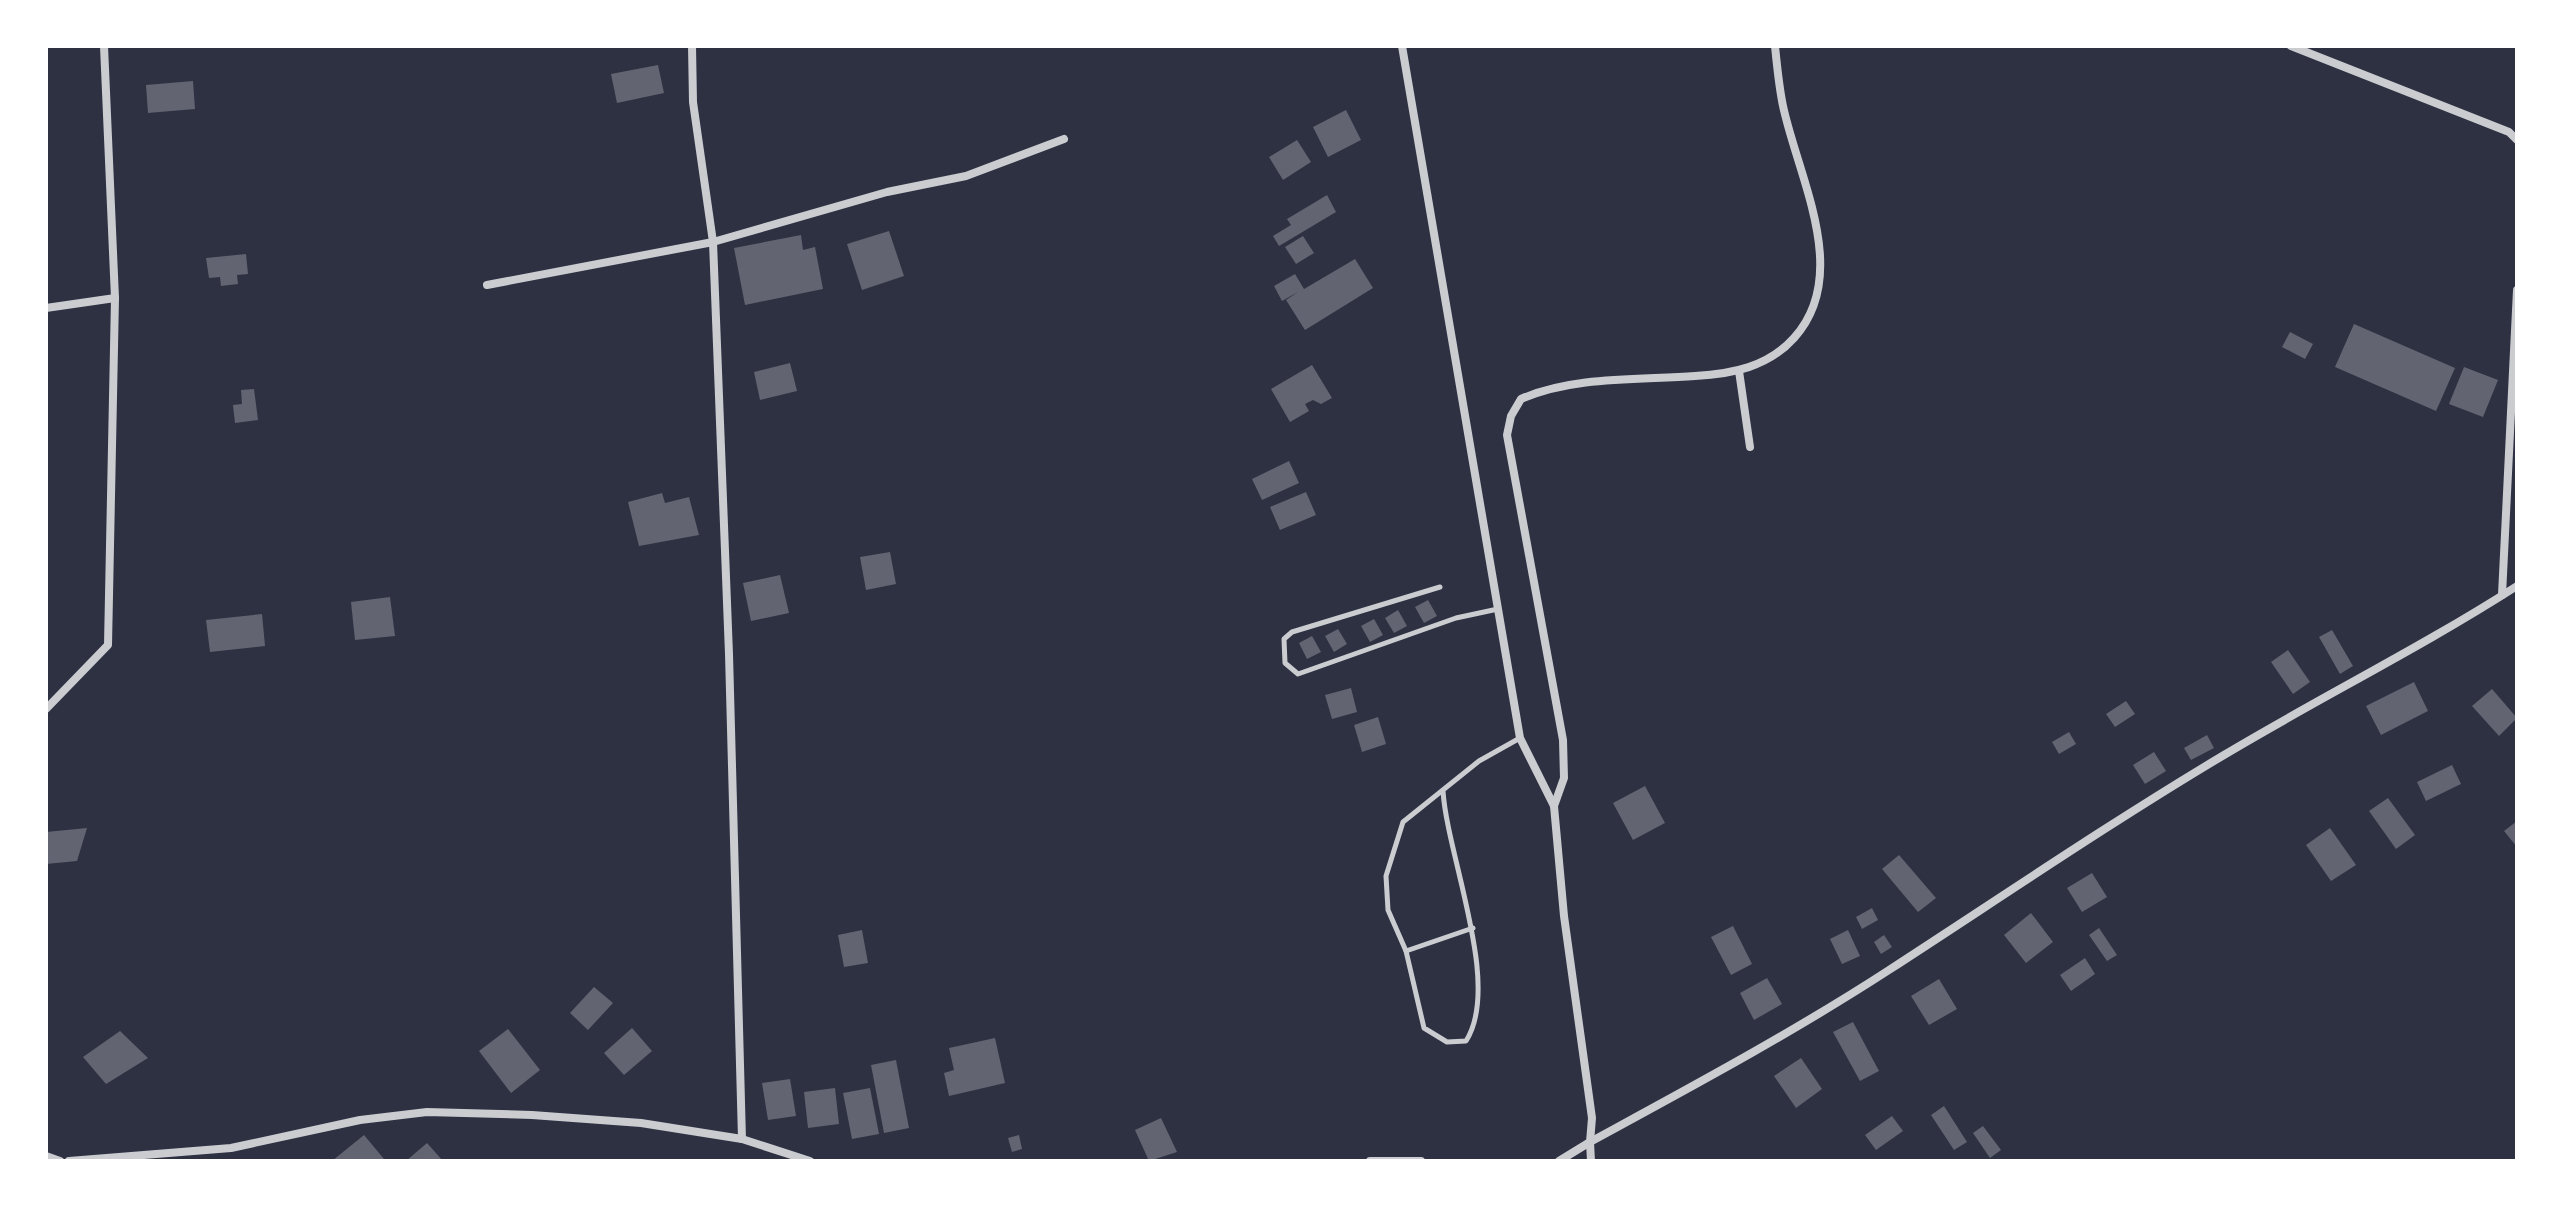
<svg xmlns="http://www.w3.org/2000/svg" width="2563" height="1207" font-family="Manrope,sans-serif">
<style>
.building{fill:#626471}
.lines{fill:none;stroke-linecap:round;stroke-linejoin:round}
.service{stroke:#caccd0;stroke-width:5}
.minor{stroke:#caccd0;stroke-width:8}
</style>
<rect width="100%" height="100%" fill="#2d3142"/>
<g class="building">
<path d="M658 65 664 93 617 103 611 74Z"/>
<path d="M193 81 195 109 148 113 146 85Z"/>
<path d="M1346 110 1361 140 1328 157 1313 127Z"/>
<path d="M1297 140 1311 162 1283 180 1269 157Z"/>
<path d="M1327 195 1336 212 1279 246 1273 236 1291 225 1287 219Z"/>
<path d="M889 231 904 276 862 290 847 244Z"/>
<path d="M801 235 803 250 815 247 823 289 745 305 734 248Z"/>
<path d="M1303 236 1314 253 1296 264 1285 247Z"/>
<path d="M246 254 248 274 237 275 238 284 221 286 220 277 209 278 206 258Z"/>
<path d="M1355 259 1373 288 1305 330 1286 300 1298 292 1282 301 1274 286 1295 274 1304 289Z"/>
<path d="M2354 324 2455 368 2436 411 2335 367Z"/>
<path d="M2290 332 2313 344 2305 359 2282 347Z"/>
<path d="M790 363 797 391 760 400 754 372Z"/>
<path d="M1312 365 1332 398 1321 404 1313 400 1305 404 1309 411 1290 422 1271 389Z"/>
<path d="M2464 367 2498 380 2483 417 2449 404Z"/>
<path d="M254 389 258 420 235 423 233 405 242 404 241 390Z"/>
<path d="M1289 461 1299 483 1262 500 1252 479Z"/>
<path d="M1306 492 1316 515 1280 530 1270 507Z"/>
<path d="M662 493 665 503 689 497 699 535 639 546 628 502Z"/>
<path d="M890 552 896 584 866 590 860 557Z"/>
<path d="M780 575 789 613 751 621 743 583Z"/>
<path d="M390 597 395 636 355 640 351 602Z"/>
<path d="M1428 600 1437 616 1424 623 1415 607Z"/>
<path d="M1398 610 1407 626 1394 633 1385 618Z"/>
<path d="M262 614 265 646 210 652 206 620Z"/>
<path d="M1374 619 1383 635 1370 642 1361 626Z"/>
<path d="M1338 629 1347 644 1334 652 1325 636Z"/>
<path d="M2332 630 2353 666 2340 674 2319 637Z"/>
<path d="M1312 636 1321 652 1307 659 1299 643Z"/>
<path d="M2288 650 2310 682 2293 694 2271 662Z"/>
<path d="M2414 682 2428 711 2381 735 2366 706Z"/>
<path d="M1351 688 1357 712 1332 719 1325 695Z"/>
<path d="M2492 689 2517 718 2499 736 2472 706Z"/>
<path d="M2126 701 2135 714 2115 727 2106 714Z"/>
<path d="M1378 717 1386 744 1362 752 1354 725Z"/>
<path d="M2069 732 2076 744 2059 754 2052 742Z"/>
<path d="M2207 735 2214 748 2191 760 2184 748Z"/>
<path d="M2154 752 2166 771 2145 784 2133 765Z"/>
<path d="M2452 765 2461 784 2426 801 2417 782Z"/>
<path d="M1645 786 1665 823 1633 840 1613 803Z"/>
<path d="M2388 798 2415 835 2396 849 2369 811Z"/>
<path d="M2517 821V847L2504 831Z"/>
<path d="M87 828 77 861 46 864V832Z"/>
<path d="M2330 828 2356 865 2331 881 2306 845Z"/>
<path d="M1899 855 1936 898 1918 912 1882 869Z"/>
<path d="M2092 873 2107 897 2082 912 2067 888Z"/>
<path d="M1872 908 1878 920 1862 929 1856 917Z"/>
<path d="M2031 913 2053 942 2026 963 2004 935Z"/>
<path d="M1733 926 1752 964 1731 975 1711 937Z"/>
<path d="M2099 928 2117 955 2107 961 2089 935Z"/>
<path d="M862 930 868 963 844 967 838 935Z"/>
<path d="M1848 930 1860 956 1842 964 1830 939Z"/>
<path d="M1884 935 1892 947 1881 954 1874 942Z"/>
<path d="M2085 958 2095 974 2071 991 2060 975Z"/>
<path d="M1767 978 1782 1004 1754 1020 1740 993Z"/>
<path d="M1939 979 1957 1009 1929 1025 1911 996Z"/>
<path d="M594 987 613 1003 588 1030 570 1013Z"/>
<path d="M1853 1022 1879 1071 1860 1081 1833 1032Z"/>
<path d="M632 1028 652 1051 624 1075 604 1053Z"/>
<path d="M508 1029 540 1070 511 1093 479 1051Z"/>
<path d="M120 1031 148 1058 106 1084 83 1057Z"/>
<path d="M995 1038 1005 1083 949 1096 944 1073 954 1070 949 1048Z"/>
<path d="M1801 1058 1822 1089 1796 1108 1774 1076Z"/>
<path d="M896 1060 909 1128 884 1133 871 1065Z"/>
<path d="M790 1079 796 1116 768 1120 762 1083Z"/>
<path d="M835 1088 839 1124 808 1128 804 1092Z"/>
<path d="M870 1088 879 1134 852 1139 843 1093Z"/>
<path d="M1944 1106 1967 1142 1954 1150 1931 1115Z"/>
<path d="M1892 1116 1903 1131 1876 1150 1865 1135Z"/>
<path d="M1161 1118 1177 1152 1149 1161 1135 1130Z"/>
<path d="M1983 1126 2001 1150 1990 1158 1973 1133Z"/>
<path d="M364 1135 384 1159 332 1161Z"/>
<path d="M1019 1135 1022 1149 1012 1152 1008 1138Z"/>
<path d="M427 1143 443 1161H406Z"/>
</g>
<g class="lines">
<g class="service">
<path d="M1440 587 1292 632 1284 639 1285 663 1298 674 1456 618 1498 609"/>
<path d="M1443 791C1447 856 1502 985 1466 1041L1447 1042 1424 1028 1406 951 1388 910 1386 876 1403 822 1479 761 1520 738"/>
<path d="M1406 951 1473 928"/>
</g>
<g class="minor">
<path d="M1402 46 1520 738 1554 806 1564 916 1592 1118 1590 1142 1559 1161"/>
<path d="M2291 46 2509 132 2517 140"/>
<path d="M487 285 713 242 693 102 692 46"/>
<path d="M46 308 115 298"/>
<path d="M1739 371 1750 447"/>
<path d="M2502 595 2517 290"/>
<path d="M46 709 108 645 115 298 104 46"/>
<path d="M1554 806 1564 778 1563 740 1507 435 1511 416 1521 399C1573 376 1639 380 1695 376 1732 374 1768 367 1794 338 1852 274 1798 177 1783 106 1779 87 1777 66 1775 46"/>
<path d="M742 1139 729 654 713 242 887 192 966 176 1064 139"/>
<path d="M46 1156 60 1161"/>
<path d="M69 1161 231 1148 360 1120 427 1112 532 1115 641 1123 742 1139 810 1161"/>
<path d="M1370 1161H1421"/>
<path d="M1591 1161 1590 1142C1691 1087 1792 1033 1889 970 2000 898 2110 823 2224 755 2321 697 2422 647 2517 586"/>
</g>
</g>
<rect width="2563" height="1207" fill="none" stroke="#ffffff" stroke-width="96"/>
</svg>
